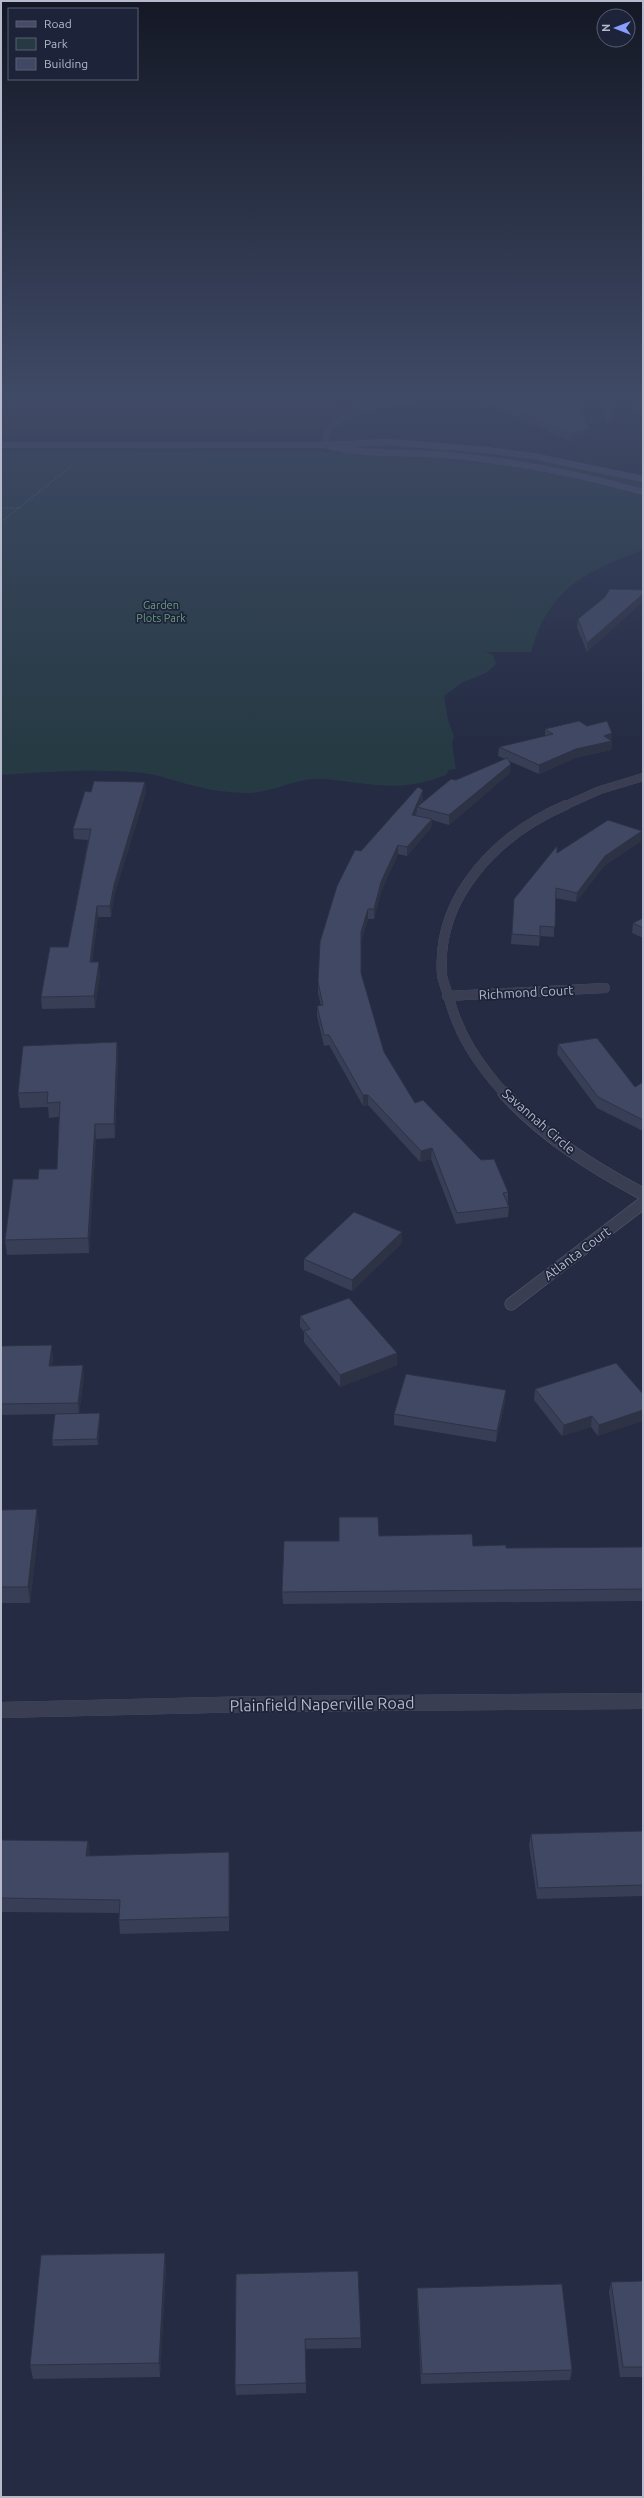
<svg xmlns="http://www.w3.org/2000/svg" width="644" height="2498" font-family="Ubuntu,sans-serif">
<style>
.medical{fill:#373143}
.green{fill:#263a44}
.lines{fill:none;stroke-linecap:round;stroke-linejoin:round}
.street-far4-casing{stroke:#54596d;stroke-width:6}
.street-far3-casing{stroke:#54596d;stroke-width:8}
.street-far2-casing{stroke:#54596d;stroke-width:10}
.street-far1-casing{stroke:#54596d;stroke-width:13}
.street-casing{stroke:#54596d;stroke-width:16}
.secondary-casing{stroke:#54596d;stroke-width:6}
.path{stroke:#455760;stroke-width:1.5;stroke-dasharray:1.5 1.5;stroke-linecap:butt}
.street-far4{stroke:#393e53;stroke-width:6}
.street-far3{stroke:#393e53;stroke-width:8}
.street-far2{stroke:#393e53;stroke-width:10}
.street-far1{stroke:#393e53;stroke-width:12}
.street{stroke:#393e53;stroke-width:16}
.secondary{stroke:#474b66;stroke-width:6}
.wall{fill:#373e55}
.shaded-wall{fill:#2d3245}
.building{fill:#404863;stroke:#2d3245}
.labels{text-anchor:middle;dominant-baseline:central;stroke-width:3.5;stroke-linejoin:round;paint-order:stroke}
.far-park-label{font-size:11px;fill:#6b9f82;stroke:#1d2338}
.street-label{font-size:13px;fill:#b6bacc;stroke:#1d2338}
.near-street-label{font-size:16px;fill:#b6bacc;stroke:#1d2338}
</style>
<rect width="100%" height="100%" fill="#242b43"/>
<path class="medical" d="M1 397H325L346 412 330 419 319 427 314 436 1 435Z"/>
<g class="green">
<path d="M340 444C442 446 544 455 643 483V489C548 461 451 452 353 448Z"/>
<path d="M1 451 364 453C459 457 552 468 643 496V550C585 572 549 588 531 652H485L493 655 496 664 486 673 463 682 444 696 448 720 454 736 452 743 456 769 449 770 446 775C397 794 372 783 324 779 297 777 274 793 247 793 223 793 199 788 176 781 165 778 154 774 143 773 101 768 44 772 1 775Z"/>
</g>
<g class="lines">
<defs>
<g id="street-far4">
<path d="M604 397 610 420"/>
<path d="M325 445 327 430C350 406 387 403 418 397"/>
</g>
<path id="street-far3" d="M564 806 600 790 643 777"/>
<g id="street-far2">
<path d="M447 996 605 988"/>
<path d="M505 1094C479 1065 459 1036 449 998 447 991 443 982 442 975 436 896 498 834 566 805"/>
</g>
<g id="street-far1">
<path d="M504 1093C543 1136 592 1167 643 1194"/>
<path d="M511 1304 643 1203"/>
</g>
<path id="street" d="M1 1710 258 1704 643 1701"/>
<g id="secondary">
<path d="M1 445H325L386 442 478 449 533 456 643 479"/>
<path d="M328 446C367 455 406 452 446 455 513 461 579 474 643 492"/>
</g>
</defs>
<use href="#street-far4" class="street-far4-casing"/>
<use href="#street-far3" class="street-far3-casing"/>
<use href="#street-far2" class="street-far2-casing"/>
<use href="#street-far1" class="street-far1-casing"/>
<use href="#street" class="street-casing"/>
<use href="#secondary" class="secondary-casing"/>
<g class="path">
<path d="M1 508H20"/>
<path d="M1 522 74 464"/>
</g>
<use href="#street-far4" class="street-far4"/>
<use href="#street-far3" class="street-far3"/>
<use href="#street-far2" class="street-far2"/>
<use href="#street-far1" class="street-far1"/>
<use href="#street" class="street"/>
<use href="#secondary" class="secondary"/>
</g>
<g class="wall">
<path d="M475 397H574L588 436 570 441Z"/>
<path d="M630 397H643V421Z"/>
<path d="M605 597 587 652 577 627 578 619Z"/>
<path d="M587 726 612 733 611 741H612L611 750 575 758 539 774 509 761 510 773 449 825 432 820 431 828 407 856 398 854 381 892 374 919H368L361 942V973L384 1052 415 1103 508 1192V1203L509 1207 508 1217 456 1224 431 1159 420 1162 368 1105 363 1106 329 1045 324 1046 317 1016V1006H321L318 993V982L361 851 423 790V800L421 804 456 780 505 759 498 756 499 747 545 736V729Z"/>
<path d="M145 782 146 792 114 896 111 917H98L92 962 100 974 95 1008 42 1009 41 997 68 947 88 840 74 839 73 829 91 792Z"/>
<path d="M641 841 604 866 576 902 555 898 554 937 540 936 539 946 511 944 514 899 557 853Z"/>
<path d="M643 918V938L632 933 633 923Z"/>
<path d="M117 1042 118 1057 115 1138 96 1139 89 1253 7 1255 5 1240 57 1169 59 1117 49 1118 48 1107 20 1108 18 1093Z"/>
<path d="M558 1044 635 1087 643 1082V1131L597 1108 557 1054Z"/>
<path d="M402 1243 352 1291 304 1270V1259Z"/>
<path d="M300 1316 397 1353V1365L340 1387 304 1342V1332L300 1327Z"/>
<path d="M1 1346 53 1356 52 1366 84 1376 79 1414 100 1413V1419L98 1445 53 1446 52 1440 55 1414 1 1415Z"/>
<path d="M616 1363 598 1436 591 1427 562 1436 534 1400 535 1389Z"/>
<path d="M506 1390 505 1402 496 1442 394 1425V1414Z"/>
<path d="M1 1510 39 1525 30 1603H1Z"/>
<path d="M379 1536 473 1546 506 1548 643 1547V1601L283 1604 282 1592Z"/>
<path d="M643 1831V1896L537 1899 529 1845 531 1834Z"/>
<path d="M1 1840 88 1841 90 1856 230 1866 229 1931 120 1934 119 1920V1913L1 1912Z"/>
<path d="M166 2267 160 2377 33 2379 30 2365Z"/>
<path d="M236 2274 361 2338V2348L306 2349V2393L236 2395 235 2385Z"/>
<path d="M643 2281V2377H620L609 2292 611 2282Z"/>
<path d="M417 2288 572 2370 570 2380 421 2384 417 2298Z"/>
</g>
<g class="shaded-wall">
<path d="M589 429 588 436 570 441 571 434Z"/>
<path d="M643 594V602L587 652V643Z"/>
<path d="M612 733 611 741H612L611 750 575 758 539 774V765Z"/>
<path d="M511 764 510 773 449 825V815Z"/>
<path d="M145 782 146 792 114 896 111 917 110 906 114 885Z"/>
<path d="M423 790V800L419 808 417 807V812L412 824V815Z"/>
<path d="M432 819 431 828 407 856V847Z"/>
<path d="M642 831 641 841 604 866 576 902 577 893 605 856Z"/>
<path d="M398 845V854L381 892 374 919V909L381 882Z"/>
<path d="M97 906 98 917 91 974 90 962Z"/>
<path d="M368 909V919L361 942V932Z"/>
<path d="M99 962 100 974 95 1008 94 996Z"/>
<path d="M117 1042 118 1057 115 1138 114 1124Z"/>
<path d="M363 1095H368V1105L363 1106Z"/>
<path d="M95 1124 96 1139 89 1253 88 1238Z"/>
<path d="M432 1148 431 1159 420 1162 421 1151Z"/>
<path d="M402 1232V1243L352 1291V1280Z"/>
<path d="M52 1345 53 1356 51 1377 49 1366Z"/>
<path d="M397 1353V1365L340 1387V1375Z"/>
<path d="M83 1365 84 1376 79 1414 78 1403Z"/>
<path d="M506 1390 505 1402 496 1442 497 1431Z"/>
<path d="M643 1410V1421L598 1436 599 1425Z"/>
<path d="M100 1413V1419L98 1445 97 1439Z"/>
<path d="M592 1416 591 1427 562 1436 564 1425Z"/>
<path d="M37 1509 39 1525 30 1603 28 1587Z"/>
<path d="M88 1841 90 1855 88 1870 86 1856Z"/>
<path d="M229 1852 230 1866 229 1931Z"/>
<path d="M165 2253 166 2267 160 2377 159 2363Z"/>
</g>
<g class="building">
<path d="M489 397H574L589 429 571 434Z"/>
<path d="M634 397H643V413Z"/>
<path d="M610 589 643 590V594L587 643 578 619 605 597Z"/>
<path d="M579 721 587 726 607 721 612 733 604 736 612 741 576 749 539 765 499 747 553 734 545 729Z"/>
<path d="M507 758 511 764 449 815 417 807 451 779 456 780Z"/>
<path d="M94 781 145 782 114 885 110 906H97L90 962H99L94 996 41 997 50 947H68L91 829H73L85 791 91 792Z"/>
<path d="M418 787 423 790 412 815 432 819 407 847 398 845 381 882 374 909H368L361 932V973L384 1052 415 1103 423 1100 481 1160 494 1159 508 1192 503 1193 509 1207 457 1213 432 1148 421 1151 368 1095H363L329 1035H324L317 1006 323 1005 318 982 320 942 337 886 355 850 361 851Z"/>
<path d="M608 820 642 831 605 856 577 893 556 888 555 927 540 926V936L512 934 514 899 557 846V853Z"/>
<path d="M643 918V928L633 923Z"/>
<path d="M597 1038 635 1087 643 1082V1120L598 1097 558 1044Z"/>
<path d="M117 1042 114 1124H95L88 1238 5 1240 13 1179H38L39 1169H57L60 1102 47 1103 48 1092 18 1093 23 1046Z"/>
<path d="M354 1212 402 1232 352 1280 304 1259Z"/>
<path d="M349 1298 397 1353 340 1375 304 1331 310 1329 300 1316Z"/>
<path d="M52 1345 49 1366 83 1365 78 1403 1 1404V1346Z"/>
<path d="M616 1363 643 1394V1410L599 1425 592 1416 564 1425 535 1389Z"/>
<path d="M406 1374 506 1390 497 1431 394 1414Z"/>
<path d="M100 1413 97 1439 52 1440 55 1414Z"/>
<path d="M37 1509 28 1587H1V1510Z"/>
<path d="M339 1517H378L379 1536 472 1534 473 1546 506 1545V1548L643 1547V1589L282 1592 284 1541H339Z"/>
<path d="M643 1831V1885L538 1888 531 1834Z"/>
<path d="M1 1840 88 1841 86 1856 229 1852V1917L119 1920 120 1900 1 1898Z"/>
<path d="M165 2253 159 2363 30 2365 41 2255Z"/>
<path d="M358 2271 361 2338 305 2339 306 2383 235 2385 236 2274Z"/>
<path d="M643 2281V2367H623L611 2282Z"/>
<path d="M562 2284 572 2370 422 2374 417 2288Z"/>
</g>
<linearGradient id="sky" x2="0" y2="1"><stop stop-color="#141825"/><stop offset="0.53" stop-color="#3f4a66"/><stop offset="1" stop-color="#3f4a66" stop-opacity="0"/></linearGradient>
<rect width="644" height="747" fill="url(#sky)"/>
<g class="labels">
<g class="far-park-label">
<text x="161" y="605">Garden<tspan x="161" dy="13">Plots Park</tspan></text>
</g>
<g class="street-label">
<text transform="translate(526 992) rotate(-3)">Richmond Court</text>
<text transform="translate(539 1121) rotate(41)">Savannah Circle</text>
<text transform="translate(577 1253) rotate(-37)">Atlanta Court</text>
</g>
<g class="near-street-label">
<text transform="translate(322 1704) rotate(-1)">Plainfield Naperville Road</text>
</g>
</g>
<rect width="644" height="2498" fill="none" stroke="#b6bacc" stroke-width="4"/>
<rect x="8" y="8" width="130" height="72" fill="#1d2338" stroke="#5a5f73"/>
<rect x="16" y="21" width="20" height="6" fill="#474b66" stroke="#5a5f73"/>
<text x="44" y="28" font-size="12" fill="#b6bacc">Road</text>
<rect x="16" y="38" width="20" height="12" fill="#263a44" stroke="#5a5f73"/>
<text x="44" y="48" font-size="12" fill="#b6bacc">Park</text>
<rect x="16" y="58" width="20" height="12" fill="#404863" stroke="#5a5f73"/>
<text x="44" y="68" font-size="12" fill="#b6bacc">Building</text>
<g transform="translate(616 28) rotate(270)"><circle r="19" fill="#1d2338" stroke="#5a5f73"/>
<path d="M0-3L7 15L0 10L-7 15Z" fill="#899dff"/>
<text y="-6" font-size="11" font-weight="bold" text-anchor="middle" fill="#b6bacc">N</text>
</g>
</svg>
